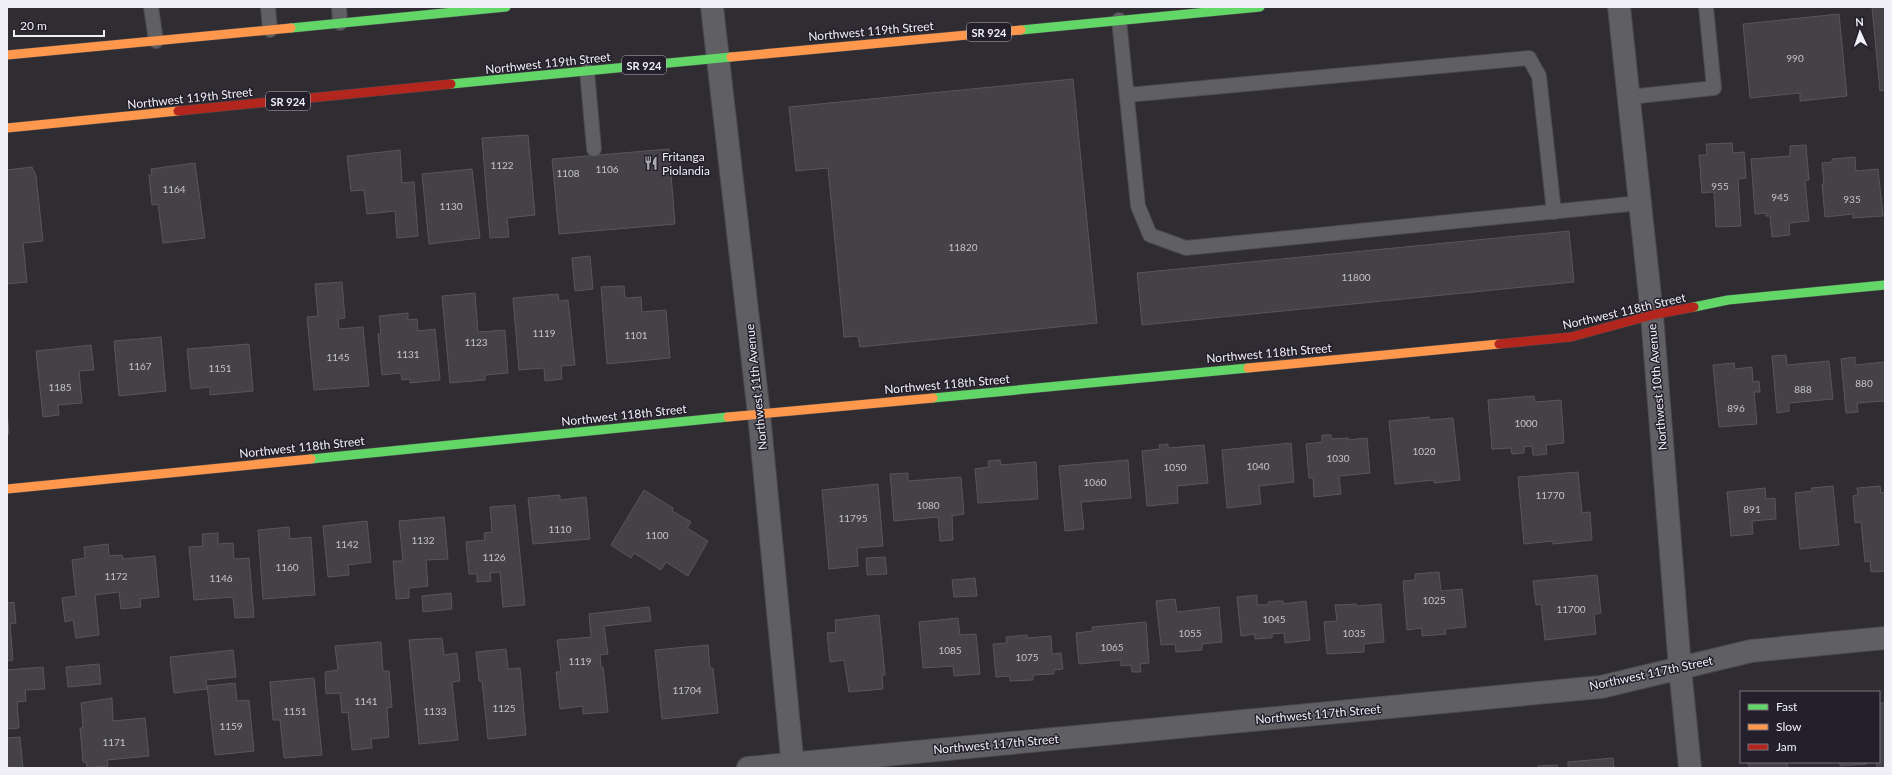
<svg xmlns="http://www.w3.org/2000/svg" width="1892" height="775" font-family="Lato,sans-serif">
<style>
.building{fill:#444147;stroke:#58565b}
.lines{fill:none;stroke-linecap:round;stroke-linejoin:round}
.lane-casing{stroke:#4b494e;stroke-width:16}
.street-casing{stroke:#4b494e;stroke-width:24}
.fast-casing{stroke:#4b494e;stroke-width:10}
.slow-casing{stroke:#4b494e;stroke-width:10}
.jam-casing{stroke:#4b494e;stroke-width:10}
.lane{stroke:#605f63;stroke-width:14}
.street{stroke:#605f63;stroke-width:22}
.fast{stroke:#63d668;stroke-width:9}
.slow{stroke:#ff974d;stroke-width:9}
.jam{stroke:#b3261e;stroke-width:9}
.labels{text-anchor:middle;dominant-baseline:central;stroke-width:3;stroke-linejoin:round;paint-order:stroke}
.number-label{font-size:10px;fill:#c5c3ca}
.shield{fill:#24202b;stroke:#b3b0b9;stroke-width:1}
.shield-label{font-size:11px;font-weight:bold;fill:#f0eef6}
.street-label{font-size:12px;fill:#f0eef6;stroke:#24202b}
.poi-label{font-size:12px;fill:#f0eef6;stroke:#24202b;text-anchor:start}
</style>
<rect width="100%" height="100%" fill="#2f2c32"/>
<g class="building">
<path d="M1872 7H1885V90L1880 91Z"/>
<path d="M1839 14 1847 96 1800 101V93L1750 98 1743 24Z"/>
<path d="M1073 79 1097 323 860 347 858 336 844 337 828 168 796 171 789 107Z"/>
<path d="M528 135 535 215 507 218 509 237 490 238 482 138Z"/>
<path d="M1732 143 1733 153 1744 152 1746 178 1738 179 1741 226 1716 227 1714 192 1702 193 1699 155H1707L1706 144Z"/>
<path d="M1806 145 1809 180H1805L1809 221 1789 223 1790 235 1772 237 1770 216H1766V213L1755 214 1751 159 1790 156V146Z"/>
<path d="M669 149 675 224 559 234 552 159Z"/>
<path d="M400 150 402 183 414 182 418 236 397 238 395 211 367 214 364 190 351 191 347 156Z"/>
<path d="M1855 157 1856 171 1878 169 1883 216 1853 218V214L1825 217 1822 184H1824L1822 163 1832 162V159Z"/>
<path d="M195 163 205 238 163 243 158 204 152 205 149 175H152L151 169Z"/>
<path d="M32 167 36 176 43 241 23 243 27 282 7 284V170Z"/>
<path d="M472 169 480 238 429 244 422 174Z"/>
<path d="M1569 231 1574 282 1142 325 1137 273Z"/>
<path d="M590 256 593 289 575 291 572 258Z"/>
<path d="M342 282 345 318 338 319 339 329 363 327 369 386 314 390 307 317 318 316 315 284Z"/>
<path d="M624 286 625 298 641 297 642 312 666 310 670 358 607 364 601 287Z"/>
<path d="M475 293 478 332 505 330 508 373 485 375V380L450 383 442 296Z"/>
<path d="M558 294 559 301 568 300 575 365 561 366 562 379 545 381 544 368 519 370 513 298Z"/>
<path d="M408 313V320L417 319 418 331 435 329 440 380 410 383V379L402 380 401 373 382 375 378 334H381L379 316Z"/>
<path d="M161 337 166 391 119 396 114 341Z"/>
<path d="M249 344 253 391 210 395V387L191 389 187 349Z"/>
<path d="M91 345 94 370 79 371 82 403 58 405 59 415 43 417 36 351Z"/>
<path d="M1786 355 1787 365 1829 361 1833 399 1789 403V411L1777 413 1772 356Z"/>
<path d="M1855 357V365L1885 362V401L1857 403 1858 412 1846 413 1841 359Z"/>
<path d="M1734 363 1735 369 1752 367 1753 382 1759 381 1760 392H1754L1757 424 1719 427 1713 365Z"/>
<path d="M1534 396 1535 402 1561 400 1564 443 1546 445 1547 454 1540 455H1533L1532 446 1524 447V453L1512 454 1511 448 1492 449 1488 400Z"/>
<path d="M7 409 9 434H7Z"/>
<path d="M1429 417V420L1453 418 1460 480 1434 483V480L1395 484 1389 421Z"/>
<path d="M1322 435H1331V439L1348 438V440L1367 438 1370 473 1339 476 1341 494 1314 497 1313 478H1309L1306 444 1322 442Z"/>
<path d="M1291 443 1294 482 1259 486 1261 504 1227 508 1222 450Z"/>
<path d="M1168 444V448L1204 445 1208 483 1177 486 1178 503 1147 506 1142 451 1160 449 1159 445Z"/>
<path d="M1000 460 1001 465 1036 462 1038 499 978 503 975 469 989 467 988 461Z"/>
<path d="M1128 460 1131 498 1081 502 1084 529 1065 531 1059 466Z"/>
<path d="M1578 472 1582 513 1590 512 1592 540 1553 544V541L1524 544 1518 477Z"/>
<path d="M908 473V481L961 477 964 514 952 516 953 540 940 541 938 517 894 521 890 474Z"/>
<path d="M878 484 883 546 857 548 858 566 829 569 822 490Z"/>
<path d="M1833 486 1839 545 1800 549 1795 493 1812 491V488Z"/>
<path d="M1880 486 1881 493 1885 492V571L1871 572 1870 561 1865 562 1861 522 1855 523 1853 496 1858 495 1857 488Z"/>
<path d="M1765 488 1766 499 1775 498 1776 519 1752 521 1753 534 1731 536 1727 492Z"/>
<path d="M644 490 673 508 672 511 691 522 687 528 708 541 688 576 666 562 661 570 634 553 631 558 611 545Z"/>
<path d="M560 495V500L586 497 590 539 533 544 528 498Z"/>
<path d="M515 505 525 605 503 607 500 572 490 573 491 581 477 582V574H469L466 542 485 540 484 533 492 532 490 507Z"/>
<path d="M444 517 448 559 426 560 428 586 409 588V598L396 599 393 561H403L399 521Z"/>
<path d="M367 521 371 562 348 565 349 575 328 577 323 526Z"/>
<path d="M289 527 290 539 311 537 315 595 263 599 258 530Z"/>
<path d="M218 533V544L233 543 234 559 249 558 254 617 235 618 233 597 194 600 189 547 203 546 202 534Z"/>
<path d="M108 544 109 556 122 555 123 559 155 556 159 597 140 599 141 607 121 609 119 592 95 595 99 635 76 638 73 620 65 622 62 598 76 596 72 560 85 558 84 547Z"/>
<path d="M885 557 887 574 867 575 866 558Z"/>
<path d="M1439 572 1441 591 1462 589 1466 627 1445 629 1446 634 1422 636V628L1407 630 1403 581 1415 580V574Z"/>
<path d="M1597 575 1601 613 1594 614 1596 634 1545 640 1541 604 1536 605 1533 581Z"/>
<path d="M975 578 977 596 954 597 952 580Z"/>
<path d="M451 593 452 609 423 612 422 596Z"/>
<path d="M1257 595V605H1268V602L1276 601H1283L1284 604 1306 601 1310 640 1285 643 1284 633 1272 634V638L1255 639V634L1241 636 1237 597Z"/>
<path d="M1175 599 1177 612 1219 607 1222 642 1202 644V650L1176 652 1175 644 1161 645 1156 601Z"/>
<path d="M14 602 16 623 10 624 13 660 7 661V603Z"/>
<path d="M1356 604 1357 606 1381 604 1384 642 1364 644V652L1327 654 1324 622 1337 621 1335 605Z"/>
<path d="M649 607 651 621 604 626 608 654 600 655 601 667H603L608 712 583 714V706L560 709 556 672H561L557 640 591 637 589 614Z"/>
<path d="M879 615 885 675H882L883 689 849 692 844 660 830 662 827 633 836 632 835 620Z"/>
<path d="M958 618 960 635 976 634 980 674 954 676 953 666 923 668 919 622Z"/>
<path d="M1146 622 1149 663 1140 664 1141 672H1132L1131 665 1121 666V660L1079 664 1076 633 1093 631 1092 627Z"/>
<path d="M1027 635V638L1051 636 1052 654 1061 653 1063 669 1054 670V674L1033 675V680L1010 681V676L996 677 993 644 1007 643 1006 637Z"/>
<path d="M442 638 444 655 457 653 460 681 452 682 458 740 419 744 409 640Z"/>
<path d="M381 642 383 671H389L392 707 387 708 389 737 371 739 372 748 352 750 348 712 342 713 340 693 326 694 325 672 338 670 335 646Z"/>
<path d="M708 645 710 668H713L718 713 662 719 655 650Z"/>
<path d="M506 649 508 669 520 668 526 735 488 739 482 681H479L476 652Z"/>
<path d="M233 650 236 677 206 680 207 689 174 693 170 657Z"/>
<path d="M99 664 101 684 68 687 66 667Z"/>
<path d="M43 667 45 689 25 690 26 701 17 702 19 728 7 729V670Z"/>
<path d="M314 678 322 755 284 758 280 720H273L270 682Z"/>
<path d="M235 683 237 701 249 700 254 751 215 755 207 686Z"/>
<path d="M112 698 113 721 145 718 149 756 107 760 108 766 87 768 86 762H83L80 728H83L81 703Z"/>
<path d="M1879 703H1885V768H1877L1876 762H1879Z"/>
<path d="M20 737 23 768H7V738Z"/>
<path d="M1613 758 1614 768H1568V762Z"/>
<path d="M1748 762H1787L1788 768H1749Z"/>
<path d="M1840 762H1867V764L1840 766Z"/>
<path d="M1557 765 1558 768H1538V766Z"/>
</g>
<g class="lines">
<defs>
<g id="lane">
<path d="M151 7 156 41"/>
<path d="M268 7 270 30"/>
<path d="M339 7 340 23"/>
<path d="M1119 20 1138 206 1150 235 1186 248 1640 203"/>
<path d="M587 71 594 149"/>
<path d="M1127 95 1529 58 1539 76 1554 212"/>
<path d="M1629 97 1714 88 1706 7"/>
</g>
<g id="street">
<path d="M712 7 759 414 793 768"/>
<path d="M1619 7 1652 315 1680 668 1690 768"/>
<path d="M748 768 1601 687 1751 651 1885 638"/>
</g>
<g id="fast">
<path d="M291 28 506 7"/>
<path d="M1021 30 1260 7"/>
<path d="M451 84 731 57"/>
<path d="M1694 307 1728 300 1885 285"/>
<path d="M933 398 1248 368"/>
<path d="M311 459 728 417"/>
</g>
<g id="slow">
<path d="M7 55 291 28"/>
<path d="M731 57 1021 30"/>
<path d="M7 128 178 111"/>
<path d="M1248 368 1499 344"/>
<path d="M728 417 933 398"/>
<path d="M7 489 311 459"/>
</g>
<g id="jam">
<path d="M178 111 451 84"/>
<path d="M1499 344 1571 337 1652 315 1694 307"/>
</g>
</defs>
<use href="#lane" class="lane-casing"/>
<use href="#street" class="street-casing"/>
<use href="#fast" class="fast-casing"/>
<use href="#slow" class="slow-casing"/>
<use href="#jam" class="jam-casing"/>
<use href="#lane" class="lane"/>
<use href="#street" class="street"/>
<use href="#fast" class="fast"/>
<use href="#slow" class="slow"/>
<use href="#jam" class="jam"/>
</g>
<defs>
<symbol id="restaurant-bare" viewBox="-9 -9 18 18"><path d="M-5-6h1v4h1v-4h1v4h1v-4h1v5L-1.5 .5V6h-2V.5L-5-1ZM5-6V6H3V1.5H1.5Q1.5-4 5-6Z" fill="#acaab1" stroke="#24202b" stroke-width="2.5" paint-order="stroke"/></symbol>
</defs>
<g fill-rule="evenodd">
<use href="#restaurant-bare" x="641" y="153" width="20" height="20"/>
</g>
<g class="labels">
<g class="number-label">
<text x="1795" y="58">990</text>
<text x="502" y="165">1122</text>
<text x="607" y="169">1106</text>
<text x="568" y="173">1108</text>
<text x="1720" y="186">955</text>
<text x="174" y="189">1164</text>
<text x="1780" y="197">945</text>
<text x="1852" y="199">935</text>
<text x="451" y="206">1130</text>
<text x="963" y="247">11820</text>
<text x="1356" y="277">11800</text>
<text x="544" y="333">1119</text>
<text x="636" y="335">1101</text>
<text x="476" y="342">1123</text>
<text x="408" y="354">1131</text>
<text x="338" y="357">1145</text>
<text x="140" y="366">1167</text>
<text x="220" y="368">1151</text>
<text x="1864" y="383">880</text>
<text x="60" y="387">1185</text>
<text x="1803" y="389">888</text>
<text x="1736" y="408">896</text>
<text x="1526" y="423">1000</text>
<text x="1424" y="451">1020</text>
<text x="1338" y="458">1030</text>
<text x="1258" y="466">1040</text>
<text x="1175" y="467">1050</text>
<text x="1095" y="482">1060</text>
<text x="1550" y="495">11770</text>
<text x="928" y="505">1080</text>
<text x="1752" y="509">891</text>
<text x="853" y="518">11795</text>
<text x="560" y="529">1110</text>
<text x="657" y="535">1100</text>
<text x="423" y="540">1132</text>
<text x="347" y="544">1142</text>
<text x="494" y="557">1126</text>
<text x="287" y="567">1160</text>
<text x="116" y="576">1172</text>
<text x="221" y="578">1146</text>
<text x="1434" y="600">1025</text>
<text x="1571" y="609">11700</text>
<text x="1274" y="619">1045</text>
<text x="1190" y="633">1055</text>
<text x="1354" y="633">1035</text>
<text x="1112" y="647">1065</text>
<text x="950" y="650">1085</text>
<text x="1027" y="657">1075</text>
<text x="580" y="661">1119</text>
<text x="687" y="690">11704</text>
<text x="366" y="701">1141</text>
<text x="504" y="708">1125</text>
<text x="295" y="711">1151</text>
<text x="435" y="711">1133</text>
<text x="231" y="726">1159</text>
<text x="114" y="742">1171</text>
</g>
<g class="shield">
<rect x="967" y="23" width="44" height="18" rx="3"/>
<rect x="622" y="56" width="44" height="18" rx="3"/>
<rect x="266" y="92" width="44" height="18" rx="3"/>
</g>
<g class="shield-label">
<text x="989" y="32">SR 924</text>
<text x="644" y="65">SR 924</text>
<text x="288" y="101">SR 924</text>
</g>
<g class="street-label">
<text transform="translate(871 31) rotate(-5)">Northwest 119th Street</text>
<text transform="translate(548 63) rotate(-6)">Northwest 119th Street</text>
<text transform="translate(190 98) rotate(-6)">Northwest 119th Street</text>
<text transform="translate(1624 311) rotate(-13)">Northwest 118th Street</text>
<text transform="translate(1269 353) rotate(-5)">Northwest 118th Street</text>
<text transform="translate(947 384) rotate(-5)">Northwest 118th Street</text>
<text transform="translate(756 387) rotate(-96)">Northwest 11th Avenue</text>
<text transform="translate(1657 387) rotate(-95)">Northwest 10th Avenue</text>
<text transform="translate(624 415) rotate(-6)">Northwest 118th Street</text>
<text transform="translate(302 447) rotate(-6)">Northwest 118th Street</text>
<text transform="translate(1651 673) rotate(-12)">Northwest 117th Street</text>
<text transform="translate(1318 714) rotate(-5)">Northwest 117th Street</text>
<text transform="translate(996 744) rotate(-5)">Northwest 117th Street</text>
</g>
<g class="poi-label">
<text x="662" y="156">Fritanga<tspan x="662" dy="14">Piolandia</tspan></text>
</g>
</g>
<rect width="1892" height="775" fill="none" stroke="#f0eef6" stroke-width="16"/>
<rect x="1740" y="691" width="140" height="72" fill="#24202b" stroke="#76727c"/>
<rect x="1748" y="704" width="20" height="6" fill="#63d668" stroke="#76727c"/>
<text x="1776" y="711" font-size="12" fill="#f0eef6">Fast</text>
<rect x="1748" y="724" width="20" height="6" fill="#ff974d" stroke="#76727c"/>
<text x="1776" y="731" font-size="12" fill="#f0eef6">Slow</text>
<rect x="1748" y="744" width="20" height="6" fill="#b3261e" stroke="#76727c"/>
<text x="1776" y="751" font-size="12" fill="#f0eef6">Jam</text>
<g transform="translate(1860 32) rotate(357)" stroke="#24202b" stroke-width="3" paint-order="stroke">
<path d="M0-3L7 15L0 10L-7 15Z" fill="#f0eef6"/>
<text y="-6" font-size="11" font-weight="bold" text-anchor="middle" fill="#f0eef6">N</text>
</g>
<path d="M14 30v6h90v-6" fill="none" stroke="#f0eef6" stroke-width="2"/>
<text x="20" y="30" font-size="12" fill="#f0eef6" stroke="#24202b" stroke-width="3" paint-order="stroke">20 m</text>
</svg>
